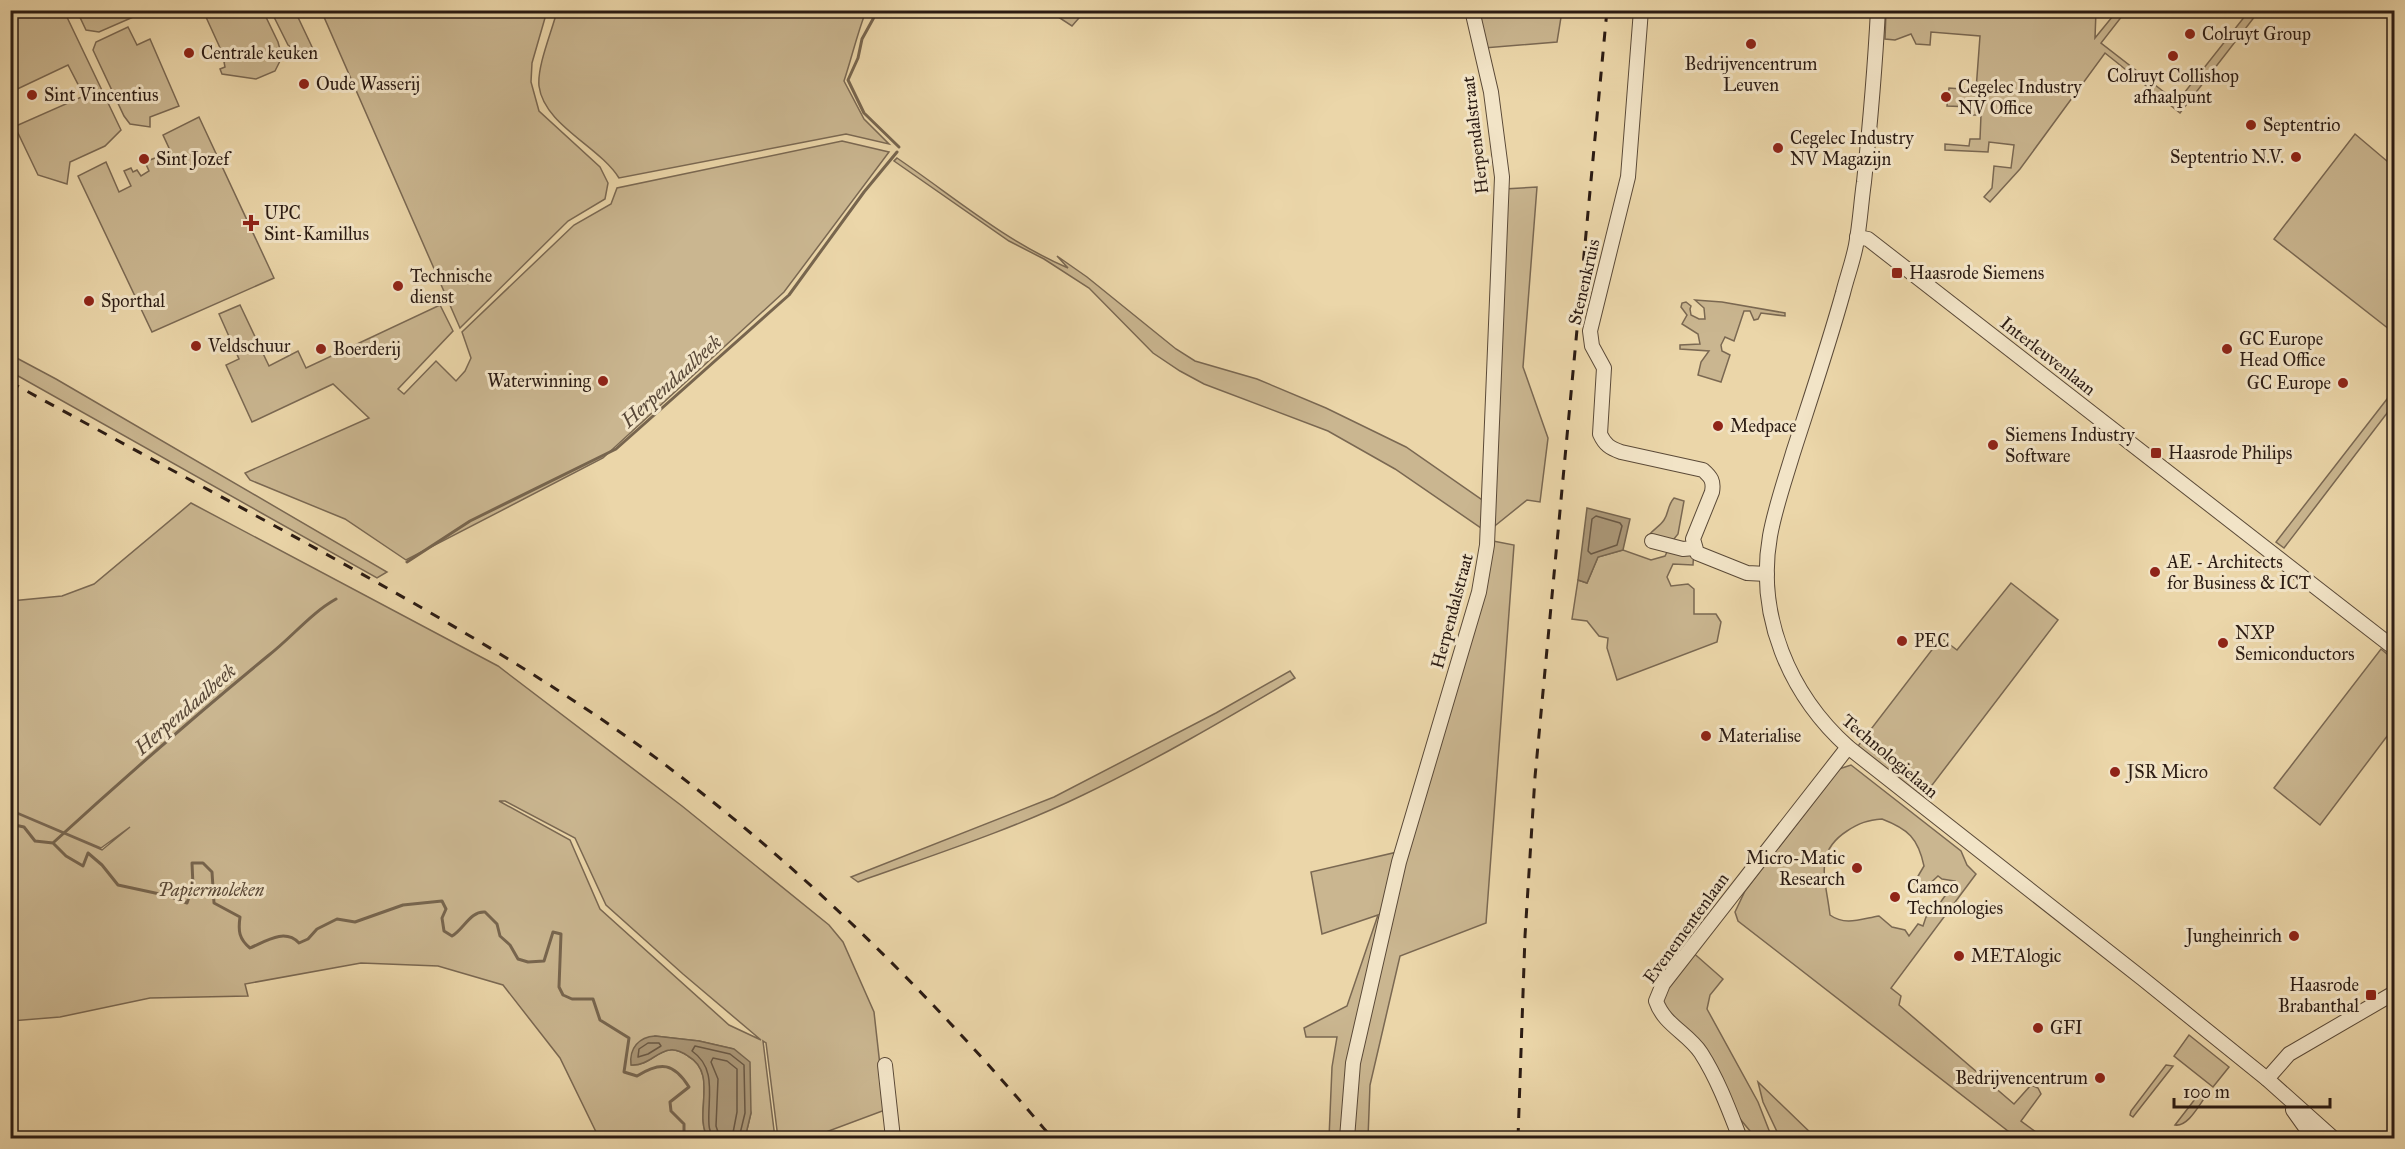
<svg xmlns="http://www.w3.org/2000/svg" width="2405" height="1149" font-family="'IM FELL Great Primer',serif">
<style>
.green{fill:#cab690;stroke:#7a6852;stroke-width:1.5;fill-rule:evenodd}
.water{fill:#aa9676;stroke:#77654e;stroke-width:1.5}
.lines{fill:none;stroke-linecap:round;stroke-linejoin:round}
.shore{stroke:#6a5844;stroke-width:1.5}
.stream{stroke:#77654e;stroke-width:3}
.minor-casing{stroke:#5b4a38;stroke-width:16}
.minor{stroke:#f2e4c7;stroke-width:14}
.rail{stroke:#2b1b13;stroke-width:3;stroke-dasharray:10 10;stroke-linecap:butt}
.poi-dot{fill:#8f2418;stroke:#f2e4c7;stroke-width:2}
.labels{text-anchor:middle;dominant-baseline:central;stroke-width:6;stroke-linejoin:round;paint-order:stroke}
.poi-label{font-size:18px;fill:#2b1b13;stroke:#f2e4c7;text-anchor:start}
.street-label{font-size:18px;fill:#2b1b13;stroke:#f2e4c7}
.park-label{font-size:18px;font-style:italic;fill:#5b4a38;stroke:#f2e4c7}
.water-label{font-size:20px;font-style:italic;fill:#574636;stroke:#f2e4c7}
</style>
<rect width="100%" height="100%" fill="#ebd6a9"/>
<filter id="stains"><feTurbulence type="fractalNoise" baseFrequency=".00333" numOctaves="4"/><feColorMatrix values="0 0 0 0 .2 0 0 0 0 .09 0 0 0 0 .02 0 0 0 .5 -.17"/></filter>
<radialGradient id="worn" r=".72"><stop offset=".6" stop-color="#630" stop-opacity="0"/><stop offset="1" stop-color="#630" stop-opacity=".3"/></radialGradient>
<g class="green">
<path d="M11 10 64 11 121 130 105 146 70 162 67 184 38 175 17 131 11 134V116L16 126 84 96 68 65 11 92Z"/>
<path d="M337 10 547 11 532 63 531 82 539 111 600 167 608 183 605 199 568 221 460 328 324 17Z"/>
<path d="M77 11H147L99 32 86 30Z"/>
<path d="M214 11H263L278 42 282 57 275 71 256 79 222 74 220 69 225 67 224 62 226 61 205 15Z"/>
<path d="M271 11H295L313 49 300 53 288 45Z"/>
<path d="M557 11H866C857 34 852 57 844 81L864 119 889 144 846 134 619 178C599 146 544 125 539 86 537 66 552 31 557 11Z"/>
<path d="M1049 11H1085L1072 26Z"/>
<path d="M1475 11H1562L1557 42 1484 48Z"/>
<path d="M1886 11H2096L2095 38 2117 11H2126L2101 43 2177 102 2249 11H2259L2180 113 2105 53 2020 169 1990 202 1984 197 1992 188 1994 166 2011 168 2014 145 1989 142 1988 152 1945 150V144L1969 146 1970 139H1980L1981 115H1972V107L1947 106 1949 88 1976 90 1980 36 1931 32 1930 45 1916 44 1911 34 1895 40 1885 39Z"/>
<path d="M128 27 137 45 150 39 179 106 150 117V127L130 124 124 116 93 50 96 42Z"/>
<path d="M199 117 274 278 152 332 78 176 106 162 119 192 131 186 124 171 131 168 133 172 137 170 141 176 149 171 145 162 160 156 165 166 175 161 163 135Z"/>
<path d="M2355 134 2394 167V333L2274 239Z"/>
<path d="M842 141 889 152 784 292 603 458 406 560 345 519 250 480 245 473 369 418 333 384 252 422 226 365 239 359 219 314 240 305 269 366 298 351 306 368 440 305 453 331 398 389 404 394 436 361 456 381 465 371 471 358 462 332 574 225 611 204 617 188Z"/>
<path d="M897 158C953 196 1005 241 1068 268L1057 256 1087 277 1176 349 1195 361 1257 379 1326 408 1406 447 1485 502 1484 530 1395 469 1328 431 1204 384 1180 371 1153 353 1089 288 1044 259 1009 241 894 161Z"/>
<path d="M1537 187 1523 367 1548 438 1540 502 1527 500 1491 529 1504 189Z"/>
<path d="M1695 300 1722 302 1785 313V316L1761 313 1758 319 1754 320 1750 311H1744L1734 341 1725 337 1721 345 1722 351 1730 355 1721 382 1698 375 1701 362 1709 351 1680 349V345L1700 344 1698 334 1682 324 1687 315 1681 307 1682 303 1686 302 1691 306 1690 309 1691 315 1699 319H1705L1704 308Z"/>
<path d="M11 355 56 379 387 572 377 578 11 372Z"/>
<path d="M2394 390V404L2284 548 2276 542Z"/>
<path d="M1674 498 1684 501 1678 534 1670 544 1653 540 1650 534C1654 529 1660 526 1664 520 1669 513 1667 506 1674 498Z"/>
<path d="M191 503 498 666 682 806 829 925 843 942 874 1012 885 1110 810 1138H778L766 1043 763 1041 775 1138H745L751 1113 733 1049 699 1041 655 1036 632 1065C648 1066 657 1051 670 1050 676 1049 684 1053 688 1056 719 1073 693 1114 708 1138H599L560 1058 503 985 438 966 361 963 245 984 248 996 150 998 60 1017 11 1021 10 806 13 812 102 850 130 827 101 848 16 812 10 800 11 601 62 596 94 584ZM499 801H505L575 838 606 905 683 974 761 1040 729 1025 600 909 570 840Z"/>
<path d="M1493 541 1514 545 1486 923 1400 956 1370 1085 1368 1138H1329L1332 1067 1337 1037H1306L1304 1028 1347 1006 1378 915 1322 934 1311 872 1397 852Z"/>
<path d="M1670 546 1694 548 1693 565 1673 564 1667 577 1671 586 1688 584 1694 589V614H1716L1721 622 1717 642 1617 680 1607 648 1608 638 1599 636 1587 621 1572 619 1578 580 1587 583 1598 557 1623 550 1651 560 1665 556Z"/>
<path d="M2011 583 2058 620 1923 797 1858 746 1941 638 1957 650Z"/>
<path d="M2381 649 2394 660V727L2320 825 2274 788Z"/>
<path d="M1290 671 1295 678C1226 719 1156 760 1083 795 1011 830 933 855 858 882L851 877 1054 797 1216 713Z"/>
<path d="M1851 765 1961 851 1967 865 1976 874 1891 988 1901 996 1899 1005 2014 1104 2031 1085 2038 1088 2041 1094 2021 1121 2044 1138H2017L1738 921 1735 912 1745 891 1839 769ZM1882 819C1908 829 1918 838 1924 866L1914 883 1919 888H1925L1938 876 1942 879 1955 881C1949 893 1940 899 1936 912L1926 917 1923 926 1918 924 1909 936 1905 930 1892 927 1879 916C1861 919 1845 926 1830 915 1826 880 1813 853 1847 831 1859 823 1868 820 1882 819Z"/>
<path d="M1690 950 1723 979 1710 995 1707 1009 1758 1102 1772 1138H1753L1750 1131 1726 1102 1700 1052 1663 1017 1659 991Z"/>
<path d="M2189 1035 2229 1067 2213 1087 2174 1056Z"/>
<path d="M2166 1065 2173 1066 2133 1117 2130 1115 2131 1111Z"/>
<path d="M1758 1082 1816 1138H1780L1763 1102Z"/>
<path d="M2202 1090 2206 1096C2199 1105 2188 1127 2175 1125Z"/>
</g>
<g class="water">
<path d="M1587 508 1630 519 1623 550 1598 557 1587 583 1578 580Z"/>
<path d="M655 1036 699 1041 734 1049 750 1062 751 1113 745 1138H708C693 1114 719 1074 688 1056 684 1053 676 1049 670 1050 657 1051 648 1066 631 1065 629 1048 639 1037 655 1036Z"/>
</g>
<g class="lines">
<g class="shore">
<path d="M1596 516 1620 523 1622 526 1617 545 1591 554 1588 551 1592 519Z"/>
<path d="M648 1043H659L661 1046 648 1054 638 1057 639 1049Z"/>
<path d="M712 1138C712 1134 709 1130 709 1125 707 1099 718 1069 692 1051L695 1046 730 1054 744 1065 745 1113 739 1138"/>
<path d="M720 1138 716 1126 718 1079 711 1062 713 1058 727 1061 737 1069V1112L732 1138"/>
</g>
<g class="stream">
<path d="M878 10 862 39 858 58 848 80 864 113 899 147"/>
<path d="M407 562 470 521 616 449 789 295 864 192 897 152"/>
<path d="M10 824 24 827 35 841 53 843 66 856 83 866 88 853 102 865 118 885 169 896 187 903 193 886 192 863H203L212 872 214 903 240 917C238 931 239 939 250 948 266 941 285 928 299 943L308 939 317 929 337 919 355 922 403 905 442 901 446 909 442 918 444 931 452 936C464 929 470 911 485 912L497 924 500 936 510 945 518 959 528 962 544 961 553 932 561 934 559 987 563 995 572 999H593L600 1020 629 1038 624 1072 637 1076C661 1061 674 1063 689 1087L670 1102 671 1111 684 1124V1138"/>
<path d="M54 842C124 778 196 715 269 655 292 637 311 613 336 599"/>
</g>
<defs>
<g id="minor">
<path d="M1641 10 1628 177 1590 331 1592 346 1604 368 1600 434C1605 445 1610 448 1621 452L1703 470C1711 477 1714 481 1712 492L1693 539 1697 553 1747 573 1767 574"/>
<path d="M1878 10C1875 68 1870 125 1864 182 1861 203 1860 224 1856 245 1853 261 1847 277 1843 293 1828 347 1810 400 1793 453 1785 480 1775 508 1770 536 1756 615 1789 694 1848 747L2143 979 2267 1079 2333 1138"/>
<path d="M1857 237 1868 239 2394 648"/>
<path d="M1652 541 1683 549 1694 548"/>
<path d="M885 1065 893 1138"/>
<path d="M2267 1079 2289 1054 2394 993"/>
<path d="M2293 1110 2313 1138"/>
<path d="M1347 1138 1353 1063 1399 862 1479 592 1487 545 1502 177 1491 92 1472 10"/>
<path d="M1738 1138V1133C1728 1107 1717 1078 1701 1053 1688 1033 1664 1025 1656 1001L1663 984 1848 747"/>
</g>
</defs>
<use href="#minor" class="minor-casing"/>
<use href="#minor" class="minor"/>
<g class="rail">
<path d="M10 382C102 432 194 482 286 532 406 598 525 664 637 744 793 857 929 992 1052 1138"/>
<path d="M1518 1138 1525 936 1535 777 1607 10"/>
</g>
</g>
<g class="poi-dot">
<circle cx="2190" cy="34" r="6"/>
<circle cx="1751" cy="44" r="6"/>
<circle cx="189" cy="53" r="6"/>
<circle cx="2173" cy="56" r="6"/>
<circle cx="304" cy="84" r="6"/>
<circle cx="32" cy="95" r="6"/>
<circle cx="1946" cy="97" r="6"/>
<circle cx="2251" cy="125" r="6"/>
<circle cx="1778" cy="148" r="6"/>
<circle cx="2296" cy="157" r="6"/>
<circle cx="144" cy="159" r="6"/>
<path d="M248 214h6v6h6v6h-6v6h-6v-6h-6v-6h6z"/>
<rect x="1891" y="267" width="12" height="12" rx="3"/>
<circle cx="398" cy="286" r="6"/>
<circle cx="89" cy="301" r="6"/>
<circle cx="196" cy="346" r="6"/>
<circle cx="321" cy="349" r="6"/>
<circle cx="2227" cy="349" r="6"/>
<circle cx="603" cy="381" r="6"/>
<circle cx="2343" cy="383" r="6"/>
<circle cx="1718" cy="426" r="6"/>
<circle cx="1993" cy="445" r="6"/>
<rect x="2150" y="447" width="12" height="12" rx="3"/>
<circle cx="2155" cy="572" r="6"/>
<circle cx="1902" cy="641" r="6"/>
<circle cx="2223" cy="643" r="6"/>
<circle cx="1706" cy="736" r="6"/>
<circle cx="2115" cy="772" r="6"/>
<circle cx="1857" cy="868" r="6"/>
<circle cx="1895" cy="897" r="6"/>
<circle cx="2294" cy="936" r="6"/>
<circle cx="1959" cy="956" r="6"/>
<rect x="2365" y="989" width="12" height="12" rx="3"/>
<circle cx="2038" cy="1028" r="6"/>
<circle cx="2100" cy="1078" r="6"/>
</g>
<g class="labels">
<g class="poi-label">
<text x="2202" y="34">Colruyt Group</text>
<text x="201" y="53">Centrale keuken</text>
<text x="1751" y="64" text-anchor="middle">Bedrijvencentrum<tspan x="1751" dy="21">Leuven</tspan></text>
<text x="2173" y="76" text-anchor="middle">Colruyt Collishop<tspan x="2173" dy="21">afhaalpunt</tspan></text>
<text x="316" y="84">Oude Wasserij</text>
<text x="1958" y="87">Cegelec Industry<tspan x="1958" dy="21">NV Office</tspan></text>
<text x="44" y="95">Sint Vincentius</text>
<text x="2263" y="125">Septentrio</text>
<text x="1790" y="138">Cegelec Industry<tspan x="1790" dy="21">NV Magazijn</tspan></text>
<text x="2284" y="157" text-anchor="end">Septentrio N.V.</text>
<text x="156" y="159">Sint Jozef</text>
<text x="264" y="213">UPC<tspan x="264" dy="21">Sint-Kamillus</tspan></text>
<text x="1909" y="273">Haasrode Siemens</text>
<text x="410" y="276">Technische<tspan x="410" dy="21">dienst</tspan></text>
<text x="101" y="301">Sporthal</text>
<text x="2239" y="339">GC Europe<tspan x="2239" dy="21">Head Office</tspan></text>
<text x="208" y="346">Veldschuur</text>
<text x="333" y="349">Boerderij</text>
<text x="591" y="381" text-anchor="end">Waterwinning</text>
<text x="2331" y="383" text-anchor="end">GC Europe</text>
<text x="1730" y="426">Medpace</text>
<text x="2005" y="435">Siemens Industry<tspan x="2005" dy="21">Software</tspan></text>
<text x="2168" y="453">Haasrode Philips</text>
<text x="2167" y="562">AE - Architects<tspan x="2167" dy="21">for Business &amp; ICT</tspan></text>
<text x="2235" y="633">NXP<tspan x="2235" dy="21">Semiconductors</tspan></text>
<text x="1914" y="641">PEC</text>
<text x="1718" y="736">Materialise</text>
<text x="2127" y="772">JSR Micro</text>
<text x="1845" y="858" text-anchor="end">Micro-Matic<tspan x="1845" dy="21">Research</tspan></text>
<text x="1907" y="887">Camco<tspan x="1907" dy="21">Technologies</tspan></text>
<text x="2282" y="936" text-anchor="end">Jungheinrich</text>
<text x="1971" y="956">METAlogic</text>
<text x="2359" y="985" text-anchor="end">Haasrode<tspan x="2359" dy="21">Brabanthal</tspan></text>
<text x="2050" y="1028">GFI</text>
<text x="2088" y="1078" text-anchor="end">Bedrijvencentrum</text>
</g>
<g class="street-label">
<text transform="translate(1475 135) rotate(-97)">Herpendalstraat</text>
<text transform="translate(1584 282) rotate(-77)">Stenenkruis</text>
<text transform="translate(2048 356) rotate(38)">Interleuvenlaan</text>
<text transform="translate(1452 611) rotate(-75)">Herpendalstraat</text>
<text transform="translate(1890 756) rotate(40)">Technologielaan</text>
<text transform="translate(1686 928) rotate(-54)">Evenementenlaan</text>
</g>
<g class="park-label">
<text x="211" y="890">Papiermoleken</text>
</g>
<g class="water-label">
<text transform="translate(671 381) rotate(-42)">Herpendaalbeek</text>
<text transform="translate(185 709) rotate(-41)">Herpendaalbeek</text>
</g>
</g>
<rect width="2405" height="1149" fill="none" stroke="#ebd6a9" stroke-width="36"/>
<rect x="12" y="12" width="2381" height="1125" fill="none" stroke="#2b1b13" stroke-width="3"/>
<rect x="18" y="18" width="2369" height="1113" fill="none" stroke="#2b1b13" stroke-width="1.5"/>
<path d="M2174 1098v9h156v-9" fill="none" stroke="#2b1b13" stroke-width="3"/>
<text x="2183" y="1098" font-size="18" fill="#2b1b13" stroke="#f2e4c7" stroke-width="4.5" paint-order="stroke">100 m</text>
<rect width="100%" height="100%" filter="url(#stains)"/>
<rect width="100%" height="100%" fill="url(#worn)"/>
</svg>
